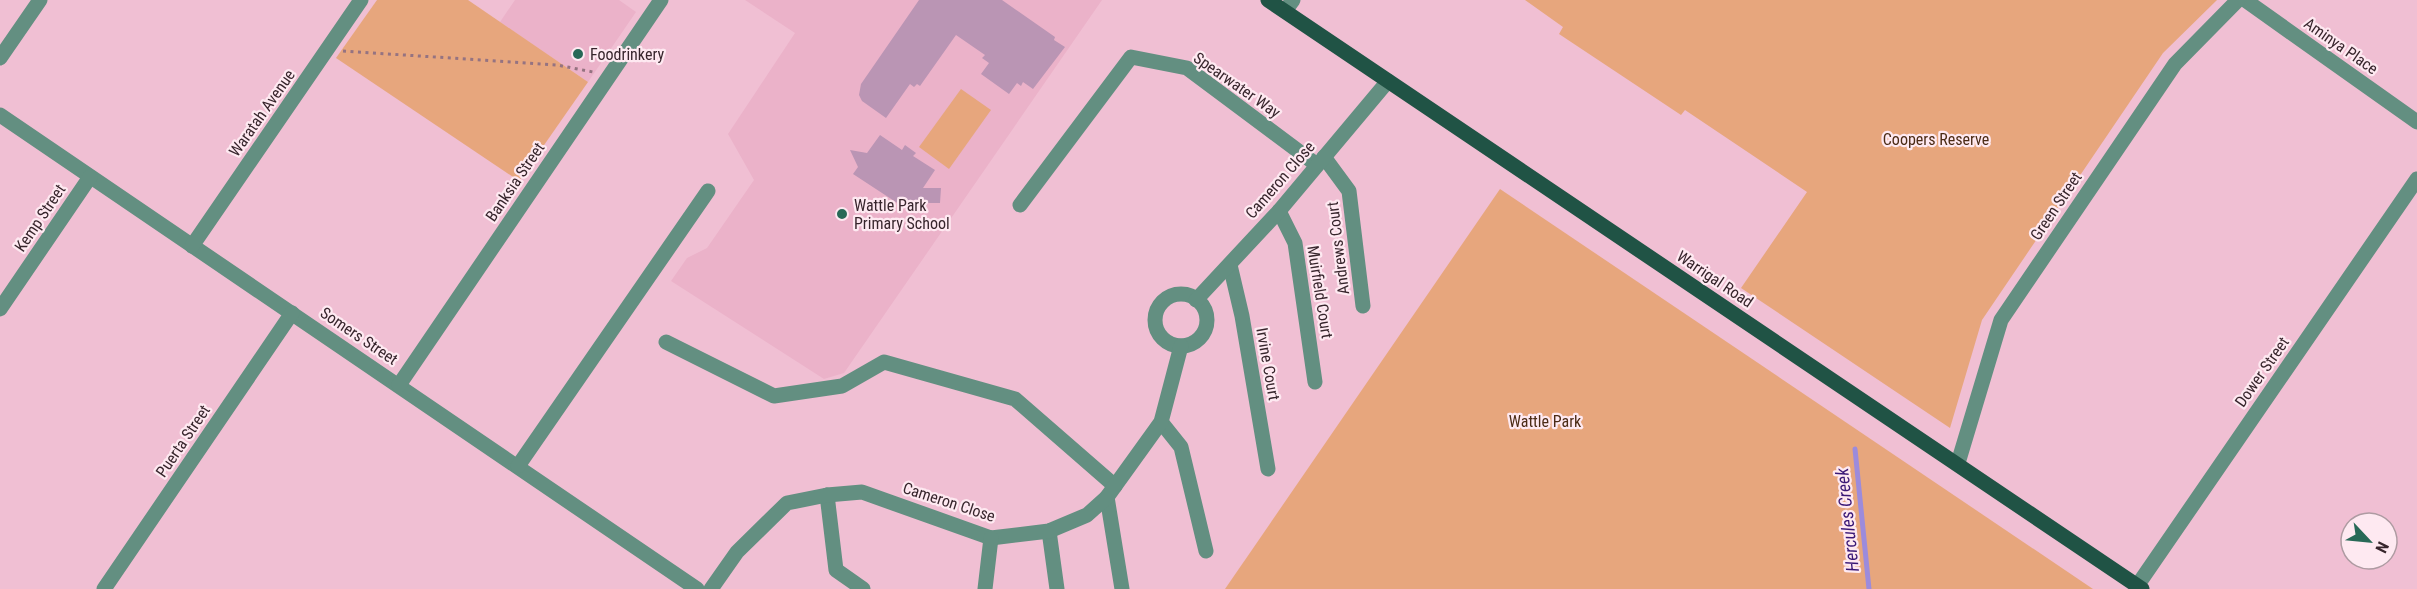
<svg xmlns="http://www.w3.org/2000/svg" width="2417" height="589" font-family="'Roboto Condensed',sans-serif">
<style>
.built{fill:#ebb2c9}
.park{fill:#e7a67d}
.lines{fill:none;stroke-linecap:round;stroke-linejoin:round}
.stream{stroke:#9c8bdc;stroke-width:5}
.building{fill:#ba95b4}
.path{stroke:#957381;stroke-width:3;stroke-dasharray:3 4.5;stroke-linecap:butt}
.minor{stroke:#638f81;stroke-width:15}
.major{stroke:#205345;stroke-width:15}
.poi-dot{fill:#286957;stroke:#fee9f1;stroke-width:2}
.labels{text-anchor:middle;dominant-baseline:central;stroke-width:4.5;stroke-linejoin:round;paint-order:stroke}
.street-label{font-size:16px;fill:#37252c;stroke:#fee9f1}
.poi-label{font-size:16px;fill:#37252c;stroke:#fee9f1;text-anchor:start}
.park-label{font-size:16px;fill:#4b2b15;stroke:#fee9f1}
.water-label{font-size:18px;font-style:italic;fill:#3a1876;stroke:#fee9f1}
</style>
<rect width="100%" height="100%" fill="#f0bfd3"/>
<g class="built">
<path d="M515 0H619L636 12 588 82 500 22Z"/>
<path d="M745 0H1102L844 373 824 379 671 281 687 258 707 248 754 180 728 134 795 33Z"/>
</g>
<g class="park">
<path d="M377 0H468L588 82 519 181 336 58Z"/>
<path d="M1525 0H2217L2163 53 1982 320 1950 428 1741 288 1807 192 1685 110 1681 115 1559 34 1563 27Z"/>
<path d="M961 89 991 110 949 169 919 147Z"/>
<path d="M1500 189 2093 589H1225Z"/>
</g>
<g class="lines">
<path class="stream" d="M1855 449 1869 589"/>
</g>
<g class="building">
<path d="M919 0H1002L1055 37 1054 40 1065 47 1033 89 1023 82 1021 86 1017 83 1009 94 981 74 989 63 982 58 985 55 956 35 920 86 917 84 914 87 910 84 886 118 862 101 859 95 861 84Z"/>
<path d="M880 135 902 150 905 145 916 153 913 156 935 170 923 188H941L940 203H913L908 210 853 174 858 167 850 150 867 153Z"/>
</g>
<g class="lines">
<path class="path" d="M343 51 557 65 593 72"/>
<g class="minor">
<path d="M2245 0 2417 122"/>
<path d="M1285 11 1293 0"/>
<path d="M0 58 40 0"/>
<path d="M0 115 697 589"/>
<path d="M1324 157 1349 191 1363 306"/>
<path d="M1020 205 1131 57 1187 68 1317 165"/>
<path d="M1279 211 1295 243 1315 382"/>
<path d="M192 246 361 0"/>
<path d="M1230 265 1242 316 1268 469"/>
<circle cx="1181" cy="320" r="26"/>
<path d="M1196 300 1279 211 1388 81"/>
<path d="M0 309 90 177"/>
<path d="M666 342 774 396 842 386 884 362 1015 399 1115 486"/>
<path d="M399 385 661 0"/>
<path d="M1161 422 1181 447 1206 551"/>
<path d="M1958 463 2001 320 2175 64 2238 0"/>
<path d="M518 466 708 191"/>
<path d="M827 495 836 570 863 589"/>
<path d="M1107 497 1122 589"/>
<path d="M1049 531 1057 589"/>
<path d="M2137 586 2417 179"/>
<path d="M104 589 292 313"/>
<path d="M711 589 737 552 787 503 827 495 862 492 991 538 1049 531 1087 515 1107 497 1161 422 1181 346"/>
<path d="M985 589 991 538"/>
</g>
<path class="major" d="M1268 0 2142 589"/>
</g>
<g class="poi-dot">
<circle cx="578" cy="54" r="6"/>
<circle cx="842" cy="214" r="6"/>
</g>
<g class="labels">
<g class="street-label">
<text transform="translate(2341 46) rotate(35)">Aminya Place</text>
<text transform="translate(1237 85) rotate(35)">Spearwater Way</text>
<text transform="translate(262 113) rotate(-55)">Waratah Avenue</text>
<text transform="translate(1280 180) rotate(-49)">Cameron Close</text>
<text transform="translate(515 182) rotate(-56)">Banksia Street</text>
<text transform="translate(2056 206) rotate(-56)">Green Street</text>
<text transform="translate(40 218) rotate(-56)">Kemp Street</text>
<text transform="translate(1338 248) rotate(-97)">Andrews Court</text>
<text transform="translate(1715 279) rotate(34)">Warrigal Road</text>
<text transform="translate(1320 292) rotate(81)">Muirfield Court</text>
<text transform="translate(359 336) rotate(34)">Somers Street</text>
<text transform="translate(1268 364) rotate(80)">Irvine Court</text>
<text transform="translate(2262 372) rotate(-55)">Dower Street</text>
<text transform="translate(183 441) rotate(-56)">Puerta Street</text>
<text transform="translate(949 502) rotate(18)">Cameron Close</text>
</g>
<g class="poi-label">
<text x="590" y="54">Foodrinkery</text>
<text x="854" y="205">Wattle Park<tspan x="854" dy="18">Primary School</tspan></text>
</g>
<g class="park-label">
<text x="1936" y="139">Coopers Reserve</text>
<text x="1545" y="421">Wattle Park</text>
</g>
<g class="water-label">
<text transform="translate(1847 520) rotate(-96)">Hercules Creek</text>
</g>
</g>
<g transform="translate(2369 541) rotate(116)"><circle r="28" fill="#fee9f1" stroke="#ae9ba2" stroke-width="1.5"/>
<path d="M0-4.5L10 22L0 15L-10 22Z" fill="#286957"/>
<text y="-9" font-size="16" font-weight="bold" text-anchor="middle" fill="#37252c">N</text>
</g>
</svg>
